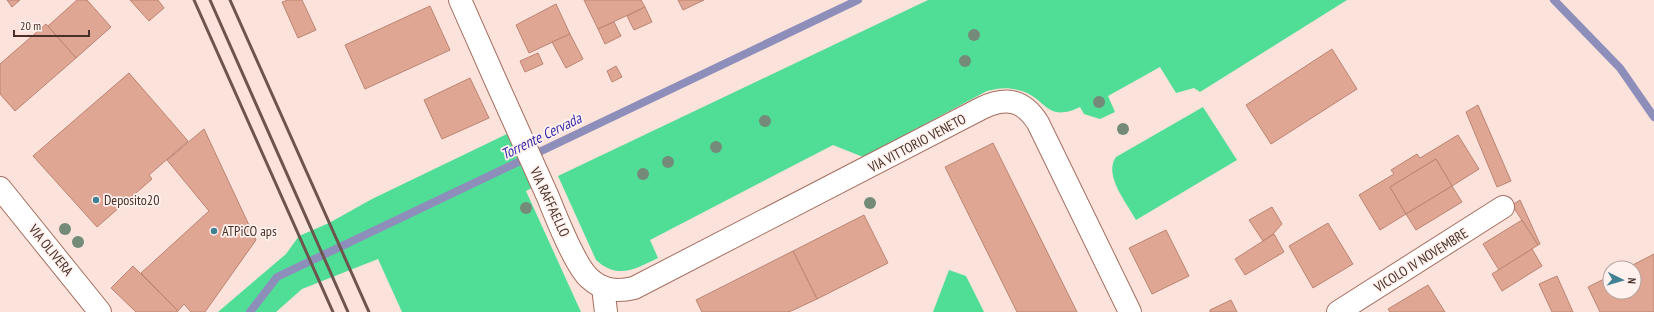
<svg xmlns="http://www.w3.org/2000/svg" width="1654" height="312" font-family="'PT Sans Narrow',sans-serif">
<style>
.green{fill:#50de97}
.lines{fill:none;stroke-linecap:round;stroke-linejoin:round}
.stream{stroke:#8e8ebb;stroke-width:8}
.building{fill:#e0a694;stroke:#bc8473}
.minor-casing{stroke:#a56f5f;stroke-width:24}
.minor{stroke:#fff;stroke-width:22}
.rail{stroke:#6d554e;stroke-width:3}
.tree{fill:#748b79}
.poi-dot{fill:#408294;stroke:#fff2ee;stroke-width:1.5}
.labels{text-anchor:middle;dominant-baseline:central;stroke-width:3.5;stroke-linejoin:round;paint-order:stroke}
.street-label{font-size:14px;fill:#49312a;stroke:#fff2ee}
.poi-label{font-size:14px;fill:#49312a;stroke:#fff2ee;text-anchor:start}
.water-label{font-size:15px;font-style:italic;fill:#392dac;stroke:#fff2ee}
</style>
<rect width="100%" height="100%" fill="#fbe2da"/>
<g class="green">
<path d="M928 0H1347L1200 92 1194 88 1176 93 1160 67 1108 96 1115 112 1100 119 1084 114 1080 107C1045 124 1046 96 1018 90 1007 87 998 88 987 91L863 157 833 145 650 240 658 258C635 269 618 280 596 260L558 176Z"/>
<path d="M1203 107 1237 160 1136 220C1127 203 1103 175 1116 157Z"/>
<path d="M517 129 542 183 526 191 581 312H402L378 259 302 289 276 312H218L286 254 299 236 329 223 372 199Z"/>
<path d="M949 270 966 276 984 312H933Z"/>
</g>
<g class="lines">
<g class="stream">
<path d="M1554 0 1620 68 1654 117"/>
<path d="M250 312 277 277 858 0"/>
</g>
</g>
<g class="building">
<path d="M7 0H20L12 7Z"/>
<path d="M77 0H87L111 27 76 58 48 26Z"/>
<path d="M130 0H158L164 8 149 21Z"/>
<path d="M288 0H302L316 30 298 38 282 2Z"/>
<path d="M584 0H641L645 7 598 29Z"/>
<path d="M678 0H704L683 10Z"/>
<path d="M556 4 570 34 529 53 516 25Z"/>
<path d="M430 6 450 50 365 89 345 45Z"/>
<path d="M645 7 652 22 634 30 627 16Z"/>
<path d="M614 22 621 36 605 44 598 29Z"/>
<path d="M46 24 76 58 15 111 0 94V64Z"/>
<path d="M570 34 583 59 566 68 552 42Z"/>
<path d="M1332 49 1357 89 1271 144 1246 105Z"/>
<path d="M538 53 543 64 525 72 520 61Z"/>
<path d="M616 66 622 77 612 82 607 71Z"/>
<path d="M129 73 188 141 149 175 152 179 97 227 33 156Z"/>
<path d="M470 78 489 118 442 139 424 100Z"/>
<path d="M1478 105 1511 181 1497 187 1466 112Z"/>
<path d="M204 129 256 240 205 312H191L184 304 178 311 141 273 209 211 167 160Z"/>
<path d="M1458 135 1479 169 1452 186 1436 159 1390 187 1406 214 1380 230 1359 195 1394 174 1391 170 1417 154 1420 158Z"/>
<path d="M993 143 1077 312H1017L945 167Z"/>
<path d="M1436 159 1452 186 1406 214 1390 187Z"/>
<path d="M1452 186 1462 202 1416 230 1406 214Z"/>
<path d="M1520 200 1540 244 1538 245 1512 205Z"/>
<path d="M1272 207 1282 224 1273 234 1263 241 1249 220Z"/>
<path d="M864 215 888 263 817 299 793 251Z"/>
<path d="M1522 220 1538 245 1499 270 1483 244Z"/>
<path d="M1328 223 1353 264 1313 288 1289 246Z"/>
<path d="M1166 230 1189 276 1152 294 1129 248Z"/>
<path d="M1274 234 1284 252 1245 275 1235 259Z"/>
<path d="M1532 249 1542 266 1502 291 1492 274Z"/>
<path d="M793 251 817 299 789 312H702L696 300Z"/>
<path d="M1654 254V312H1600L1588 287 1610 276V292H1634V268H1627Z"/>
<path d="M133 266 178 311 177 312H136L111 288Z"/>
<path d="M1557 276 1573 312H1552L1539 284Z"/>
<path d="M1428 285 1445 312H1390L1388 309Z"/>
<path d="M1231 300 1237 312H1210V310Z"/>
</g>
<g class="lines">
<defs>
<g id="minor">
<path d="M460 0C489 66 518 131 548 197 556 217 575 265 589 278 603 291 617 292 634 288L982 108C1006 97 1023 99 1038 123L1130 312"/>
<path d="M0 188 100 312"/>
<path d="M603 287 606 312"/>
<path d="M1338 312 1503 207"/>
</g>
</defs>
<use href="#minor" class="minor-casing"/>
<use href="#minor" class="minor"/>
<g class="rail">
<path d="M194 0 333 312"/>
<path d="M210 0 348 312"/>
<path d="M230 0 369 312"/>
</g>
</g>
<g class="tree">
<circle cx="974" cy="35" r="6"/>
<circle cx="965" cy="61" r="6"/>
<circle cx="1099" cy="102" r="6"/>
<circle cx="765" cy="121" r="6"/>
<circle cx="1123" cy="129" r="6"/>
<circle cx="716" cy="147" r="6"/>
<circle cx="668" cy="162" r="6"/>
<circle cx="643" cy="174" r="6"/>
<circle cx="870" cy="203" r="6"/>
<circle cx="526" cy="208" r="6"/>
<circle cx="65" cy="229" r="6"/>
<circle cx="78" cy="242" r="6"/>
</g>
<g class="poi-dot">
<circle cx="96" cy="200" r="4"/>
<circle cx="214" cy="231" r="4"/>
</g>
<g class="labels">
<g class="street-label">
<text transform="translate(917 143) rotate(-28)">VIA VITTORIO VENETO</text>
<text transform="translate(550 202) rotate(65)">VIA RAFFAELLO</text>
<text transform="translate(51 250) rotate(51)">VIA OLIVERA</text>
<text transform="translate(1421 260) rotate(-32)">VICOLO IV NOVEMBRE</text>
</g>
<g class="poi-label">
<text x="104" y="200">Deposito20</text>
<text x="222" y="231">ATPiCO aps</text>
</g>
<g class="water-label">
<text transform="translate(541 136) rotate(-26)">Torrente Cervada</text>
</g>
</g>
<g transform="translate(1622 280) rotate(95)"><circle r="19" fill="#fff2ee" stroke="#b6a5a0"/>
<path d="M0-3L7 15L0 10L-7 15Z" fill="#408294"/>
<text y="-6" font-size="11" font-weight="bold" text-anchor="middle" fill="#49312a">N</text>
</g>
<path d="M14 30v6h75v-6" fill="none" stroke="#49312a" stroke-width="2"/>
<text x="20" y="30" font-size="12" fill="#49312a" stroke="#fff2ee" stroke-width="3" paint-order="stroke">20 m</text>
</svg>
